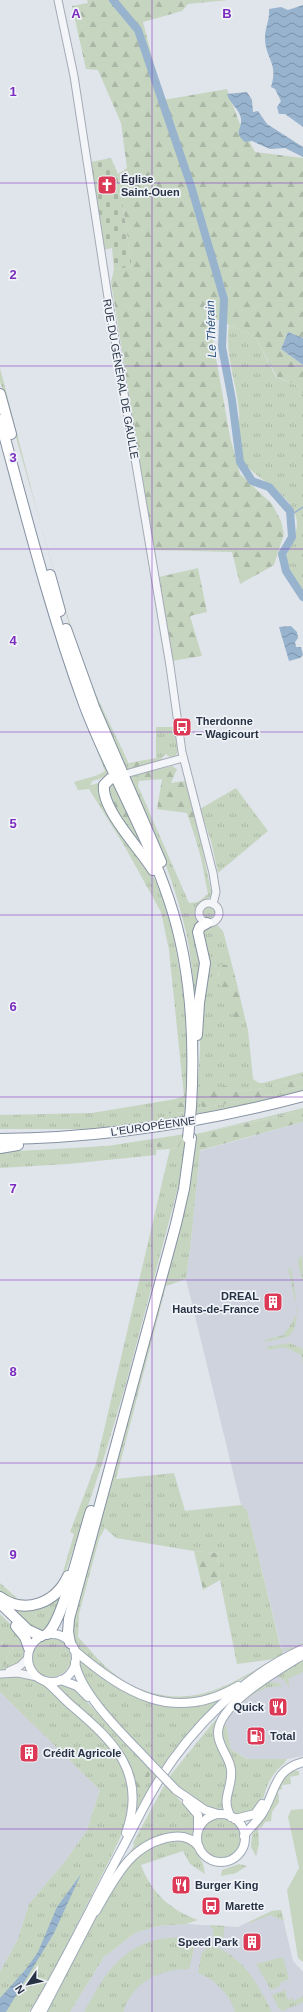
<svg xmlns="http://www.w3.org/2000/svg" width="303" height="2012" font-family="Arial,sans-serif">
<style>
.built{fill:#ced3dd}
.grass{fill:url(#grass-tufts);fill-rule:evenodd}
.forest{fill:url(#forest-firs)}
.cemetery{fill:url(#cemetery-stones)}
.pitch{fill:#c6d5c0}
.water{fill:url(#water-waves)}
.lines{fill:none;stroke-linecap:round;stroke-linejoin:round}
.stream{stroke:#98b3ce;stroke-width:1.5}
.river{stroke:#98b3ce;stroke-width:8}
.minor-casing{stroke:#a5abb6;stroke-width:9}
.major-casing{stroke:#9ea9b7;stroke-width:10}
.highway-casing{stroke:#8692a3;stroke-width:12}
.minor{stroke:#f3f5f8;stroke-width:7}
.major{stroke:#fff;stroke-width:8}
.highway{stroke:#fff;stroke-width:10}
.major-bridge-casing{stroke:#9ea9b7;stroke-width:10;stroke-linecap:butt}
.highway-bridge-casing{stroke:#8692a3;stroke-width:12;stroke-linecap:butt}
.major-bridge{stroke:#fff;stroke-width:8}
.highway-bridge{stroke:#fff;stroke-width:10}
.grid{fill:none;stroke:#7b2cbf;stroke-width:1;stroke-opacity:0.55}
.labels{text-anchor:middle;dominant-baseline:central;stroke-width:3.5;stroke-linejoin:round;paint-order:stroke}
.poi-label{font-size:11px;font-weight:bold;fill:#273244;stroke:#f0f3f8;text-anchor:start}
.street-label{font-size:11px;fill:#273244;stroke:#f0f3f8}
.water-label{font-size:12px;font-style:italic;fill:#2d527c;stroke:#f0f3f8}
.grid-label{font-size:13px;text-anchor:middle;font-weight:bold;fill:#7b2cbf;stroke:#f0f3f8;stroke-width:3.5;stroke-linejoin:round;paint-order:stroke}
</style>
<defs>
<pattern id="grass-tufts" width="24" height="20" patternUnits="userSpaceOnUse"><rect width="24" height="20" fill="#c6d5c0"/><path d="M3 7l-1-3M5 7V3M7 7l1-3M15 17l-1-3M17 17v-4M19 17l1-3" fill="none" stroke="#aab7a6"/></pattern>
<pattern id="forest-firs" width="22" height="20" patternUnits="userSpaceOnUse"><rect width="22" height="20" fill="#c6d5c0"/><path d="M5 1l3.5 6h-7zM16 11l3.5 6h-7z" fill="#aab7a6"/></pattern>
<pattern id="cemetery-stones" width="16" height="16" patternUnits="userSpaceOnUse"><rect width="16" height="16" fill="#c6d5c0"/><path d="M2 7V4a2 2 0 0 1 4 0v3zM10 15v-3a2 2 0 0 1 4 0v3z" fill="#aab7a6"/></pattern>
<pattern id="water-waves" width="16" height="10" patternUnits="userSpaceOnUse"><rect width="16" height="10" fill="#98b3ce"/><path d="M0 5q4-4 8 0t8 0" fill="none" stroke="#7c92a9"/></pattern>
</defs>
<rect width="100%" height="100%" fill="#e0e4eb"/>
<g class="built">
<path d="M303 1122V1756L287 1759H248L231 1749 225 1721 246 1700 284 1671 283 1655 247 1510 241 1505 186 1279 190 1250 200 1151Z"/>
<path d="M0 1692 100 1790 87 1830 67 1859 29 1904 18 1939 0 1972Z"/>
<path d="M281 1910 293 1961 303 1972V2012H70L104 1957 135 1933 158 1926 186 1924 238 1927 272 1911Z"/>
</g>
<g class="grass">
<path d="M229 325 255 336 276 377 299 386 303 394V593C298 586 291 578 288 570 280 550 302 536 296 517 288 491 261 483 244 463 235 451 240 426 239 412 237 383 224 354 229 325Z"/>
<path d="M0 368C28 473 52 582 92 684 103 713 119 740 131 769L126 770 105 723 72 634 0 381Z"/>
<path d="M0 432 110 774 99 779 98 775 105 771 72 686 51 623 12 488 0 440Z"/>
<path d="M156 727H174L178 752 175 756 170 757 165 754 160 761 156 758Z"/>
<path d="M140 773 138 786 189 903 198 902 208 894 201 858 195 837 199 833 212 895 196 909 195 914 201 923 202 952 195 1013C194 982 191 950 183 920 171 870 149 824 129 777Z"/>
<path d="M113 780 150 859 111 805 107 784Z"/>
<path d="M99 783 162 892 171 924 184 993 189 1107 175 1099 184 1096 169 950 161 912 125 847 89 789 91 785Z"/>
<path d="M236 788 268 831 218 873 211 841 200 809Z"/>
<circle cx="208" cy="913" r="7"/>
<path d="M217 925 223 931 235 976 227 965 218 973C223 992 229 1010 242 1024L245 1018 248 1030 253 1079 259 1083H263L303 1072V1077L264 1088 229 1092 227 1086 202 1108 262 1097 303 1086V1091L215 1112 196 1114 200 1050V935L206 926Z"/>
<path d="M170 1100 165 1114 189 1112 188 1116 97 1129H0V1115L92 1113Z"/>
<path d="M303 1108V1122L295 1124V1113L204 1132Z"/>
<path d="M185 1134 184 1160 180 1180 125 1387 102 1464 63 1580 45 1598 24 1603 0 1593V1583L18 1599 35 1601 47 1594 61 1579 74 1534 70 1532 96 1464 170 1149 178 1148 157 1144 156 1155 68 1164 0 1168V1152L107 1146Z"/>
<path d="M198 1146V1151H200L190 1250 186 1279 166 1286 116 1479 174 1473 185 1511 241 1505 247 1510 281 1649 295 1647 303 1643V1646L295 1649 282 1650 283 1655 219 1693 186 1701 159 1698 126 1686 80 1652 71 1634 73 1618 194 1147ZM105 1528 116 1538 194 1551 218 1553 220 1580 237 1664 274 1659C234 1682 198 1707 149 1692 136 1688 122 1681 112 1672 99 1662 89 1648 78 1637L79 1614 99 1539Z"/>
<path d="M302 1256 303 1283 298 1264 299 1258Z"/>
<path d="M291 1268C294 1285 303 1325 289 1336 282 1339 273 1340 265 1342V1340L284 1335 298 1312 288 1269Z"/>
<path d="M290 1343 303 1349V1363L301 1355 285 1347 268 1350 267 1347Z"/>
<path d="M63 1591 58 1607 46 1630 34 1631 0 1601 20 1607Z"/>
<path d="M0 1614C10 1624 34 1645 22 1661 18 1667 7 1669 0 1672V1667L8 1662 6 1655 13 1649 0 1642Z"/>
<circle cx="51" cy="1657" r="20"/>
<path d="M79 1657 121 1690 164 1704 223 1696 224 1698 163 1770 105 1711 81 1674Z"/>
<path d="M303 1658V1672L288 1679 290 1689 284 1680 275 1676Z"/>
<path d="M11 1675 33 1678 48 1687 112 1747 127 1778 129 1796 127 1822 113 1853 49 1980 29 2012H0V1972L18 1939 29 1904 67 1859 87 1830 100 1790 0 1692V1678Z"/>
<path d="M269 1682 278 1683 283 1687C258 1683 241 1705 225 1721L231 1749 247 1759H287C284 1765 278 1768 274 1774 258 1795 272 1805 240 1816 222 1805 234 1797 234 1781 233 1770 226 1757 223 1746 221 1738 219 1726 224 1719 232 1707 256 1689 269 1682Z"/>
<path d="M65 1685 72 1686 158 1777 131 1826 133 1781 123 1757 55 1686Z"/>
<path d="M216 1719H220L216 1728 229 1768 225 1809 211 1811 184 1793 169 1777Z"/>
<path d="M293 1771H299V1775L290 1777 291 1784 282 1785V1789L278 1791 279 1802 272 1812 271 1821 265 1822 262 1827 258 1828 259 1844 256 1856 251 1847 252 1835 285 1775Z"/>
<path d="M165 1784 193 1815 195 1823 192 1836C162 1831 155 1837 131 1854L130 1853 134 1845 133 1843Z"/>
<circle cx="221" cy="1838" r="20"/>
<path d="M184 1840 193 1845 203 1864 205 1874 190 1864 183 1851 141 1865C151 1892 170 1910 198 1920L186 1924 158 1926 135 1933 104 1957 70 2012H45L110 1892 124 1872 143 1850 168 1841Z"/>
<path d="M239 1864 247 1866 236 1873 221 1876 222 1870Z"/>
<path d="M281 1910 284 1921 270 1915 250 1923 249 1922 272 1911Z"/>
<path d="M210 1925 225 1926 223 1937 227 1941 224 1943 213 1937V1930Z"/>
<path d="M182 1937 186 1939 194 1948 189 1969C159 1969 133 1982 123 2012H84C108 1968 126 1938 182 1937Z"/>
<path d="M211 1945C243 1956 258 1984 272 2012H235C230 1995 215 1979 198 1973L202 1952Z"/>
<path d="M283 1957 289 1979 280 1983V1986L271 1990 256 1964Z"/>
<path d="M285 1990 288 2000 292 1998 294 2001 303 1996V2002L283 2011 279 2009 272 1995Z"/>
</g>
<g class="forest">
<path d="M87 0H228L188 4 182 11 143 22 163 100 227 89 239 122 255 152 303 158V338L288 332 281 349 303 365V394L299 386 277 377 255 336 213 318 212 335 230 437 240 474 272 504 281 521 284 534 274 565 240 584 232 552 154 550 111 282 114 269 132 267 118 174 127 168 121 123 98 70 86 69 72 6 88 3Z"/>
<path d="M198 568 207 612 190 616 202 656 172 661 159 577Z"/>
<path d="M156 758 160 761 131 769 129 763Z"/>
<path d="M172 766 177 769 171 783 185 781 199 833 195 837 187 813 157 809 162 779 138 781 140 773Z"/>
<path d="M98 775 99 779 92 781 89 789 78 790 74 782Z"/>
<path d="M116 787 134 826C121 819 114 807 109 794Z"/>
<path d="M220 965H227L235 976 245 1018 242 1024H238C230 1008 214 983 220 965Z"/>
<path d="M303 1077V1086L262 1097 202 1108 200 1096 205 1089 227 1086 229 1092 264 1088Z"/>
<path d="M175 1099 189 1107V1112L164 1114 170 1100Z"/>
<path d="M295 1113V1124L198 1151V1147H194L196 1134Z"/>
<path d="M178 1137 182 1140 178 1148 157 1150V1144L162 1140Z"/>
<path d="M194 1551 218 1553 220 1580 203 1590Z"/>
<path d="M0 1642 13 1649 6 1655 8 1662 0 1667Z"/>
<path d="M136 1767 151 1772 141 1794 134 1792 133 1781Z"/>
</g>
<path class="cemetery" d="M111 158 118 174 132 267 114 269 112 248 104 250 91 162Z"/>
<path class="pitch" d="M303 1809V1962L298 1958 287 1890 299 1868 288 1817 291 1810Z"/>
<g class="water">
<path d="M303 5V127L285 114H279L277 107 281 101 275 89 271 87C279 63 265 59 265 37 265 28 270 20 269 9L281 7 288 10Z"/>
<path d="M247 92 252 100 253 112 258 111 267 124 303 147V157L285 148 270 149 252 141 245 142C233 131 242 131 241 119 240 109 229 103 227 94Z"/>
<path d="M288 332 303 338V365L281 349Z"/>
<path d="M291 626 297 632 298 638 295 642 296 647H301L303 655 300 658 289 661 279 627Z"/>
<path d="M81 1874 54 1933 6 2012H0V1998L26 1969 38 1952 57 1907Z"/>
</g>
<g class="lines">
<path class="stream" d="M291 515 303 507"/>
<path class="river" d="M113 0 138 30 191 186 224 299 222 347 232 400 240 462 252 481 269 487 290 511 292 537 282 554 286 571 303 597"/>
<defs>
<g id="minor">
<path d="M58 0 74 76 109 304 170 666 182 752 213 873 216 892 213 904"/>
<path d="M129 773 183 758"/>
<circle cx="209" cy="913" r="10"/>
<path d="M9 1671 20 1666 28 1658"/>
<path d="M1 1674 18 1673 37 1677"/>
</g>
<g id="major">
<circle cx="52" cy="1658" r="24"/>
<path d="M74 1650C124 1693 174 1724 238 1686"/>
<path d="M75 1663C82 1697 128 1739 151 1764"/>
<path d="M61 1680 77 1686 88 1697"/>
<path d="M45 1681C55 1688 62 1698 72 1706 113 1741 148 1773 126 1833"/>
<path d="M176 1790 205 1810 218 1814"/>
<path d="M187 1802 198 1815V1829"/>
<circle cx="221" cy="1838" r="24"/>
<path d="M231 1817C220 1798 233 1789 231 1770 230 1757 218 1747 218 1733 218 1704 280 1669 303 1655"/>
<path d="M235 1819 255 1814 262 1804"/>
<path d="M244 1836C249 1828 257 1822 262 1814 276 1792 273 1770 303 1762"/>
<path d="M96 1911C115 1878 131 1843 172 1837 183 1835 192 1838 199 1847"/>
<path d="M35 2012C66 1960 93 1903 122 1849 134 1827 144 1804 158 1782 192 1727 243 1676 303 1649"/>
<path d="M42 2012 97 1906"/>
</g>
<g id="highway">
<path d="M0 394 11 434"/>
<path d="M0 420C26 515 50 611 84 704 109 771 147 833 169 900 191 965 195 1039 191 1107"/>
<path d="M50 575 60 611"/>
<path d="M66 629 94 707 161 862"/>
<path d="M110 779 104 785C101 809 140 849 153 870"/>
<path d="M197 1035 199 1003 205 963 198 932 200 927 207 923"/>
<path d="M0 1139C102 1138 205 1122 303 1096"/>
<path d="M0 1148 18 1145"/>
<path d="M0 1597C25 1615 56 1603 68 1576"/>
<path d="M0 1603 28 1630 41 1636"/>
<path d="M16 1626 25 1637 29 1648"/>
<path d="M47 1634C63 1622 83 1534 91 1511"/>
<path d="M70 1643 68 1632 69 1619 176 1224 184 1189 191 1138"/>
</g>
</defs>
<use href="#minor" class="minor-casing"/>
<use href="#major" class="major-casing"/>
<use href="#highway" class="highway-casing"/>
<use href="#minor" class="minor"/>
<use href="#major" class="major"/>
<use href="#highway" class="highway"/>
<defs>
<path id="major-bridge" d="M151 1764 176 1790"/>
<path id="highway-bridge" d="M188 1138 191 1107"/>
</defs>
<use href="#major-bridge" class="major-bridge-casing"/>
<use href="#highway-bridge" class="highway-bridge-casing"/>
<use href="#major-bridge" class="major-bridge"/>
<use href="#highway-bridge" class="highway-bridge"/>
</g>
<path class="grid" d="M152 0V2012M0 183H303M0 366H303M0 549H303M0 732H303M0 915H303M0 1097H303M0 1280H303M0 1463H303M0 1646H303M0 1829H303"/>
<defs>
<symbol id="church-square" viewBox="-11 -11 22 22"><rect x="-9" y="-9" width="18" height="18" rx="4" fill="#db3955" stroke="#f0f3f8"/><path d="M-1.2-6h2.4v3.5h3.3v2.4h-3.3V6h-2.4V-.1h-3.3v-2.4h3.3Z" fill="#fff"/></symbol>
<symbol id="bus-square" viewBox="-11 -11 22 22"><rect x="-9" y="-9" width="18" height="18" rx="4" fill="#db3955" stroke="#f0f3f8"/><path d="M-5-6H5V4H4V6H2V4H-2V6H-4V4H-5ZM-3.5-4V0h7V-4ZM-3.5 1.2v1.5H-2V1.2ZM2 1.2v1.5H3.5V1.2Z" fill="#fff"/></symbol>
<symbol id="building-square" viewBox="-11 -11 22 22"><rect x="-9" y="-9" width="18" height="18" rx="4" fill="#db3955" stroke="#f0f3f8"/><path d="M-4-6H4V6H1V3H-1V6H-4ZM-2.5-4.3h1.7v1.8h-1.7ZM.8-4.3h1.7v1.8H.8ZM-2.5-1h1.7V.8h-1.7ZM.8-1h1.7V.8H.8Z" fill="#fff"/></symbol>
<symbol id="restaurant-square" viewBox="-11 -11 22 22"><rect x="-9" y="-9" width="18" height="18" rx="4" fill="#db3955" stroke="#f0f3f8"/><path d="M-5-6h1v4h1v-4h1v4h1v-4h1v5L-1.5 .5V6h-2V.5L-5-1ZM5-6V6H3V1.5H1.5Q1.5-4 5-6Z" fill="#fff"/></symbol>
<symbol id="fuel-square" viewBox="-11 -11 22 22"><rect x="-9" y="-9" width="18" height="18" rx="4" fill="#db3955" stroke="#f0f3f8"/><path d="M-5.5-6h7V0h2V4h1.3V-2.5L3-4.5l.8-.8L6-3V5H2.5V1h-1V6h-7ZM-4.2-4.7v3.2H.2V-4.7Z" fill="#fff"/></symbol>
</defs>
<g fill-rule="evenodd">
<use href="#church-square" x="96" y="174" width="22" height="22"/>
<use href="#bus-square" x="171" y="716" width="22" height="22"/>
<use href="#building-square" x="262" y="1291" width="22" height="22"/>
<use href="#restaurant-square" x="267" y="1696" width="22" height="22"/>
<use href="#fuel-square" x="245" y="1725" width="22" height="22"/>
<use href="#building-square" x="18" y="1742" width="22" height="22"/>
<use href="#restaurant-square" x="170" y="1874" width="22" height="22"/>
<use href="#bus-square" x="200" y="1895" width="22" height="22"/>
<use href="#building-square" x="241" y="1931" width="22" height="22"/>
</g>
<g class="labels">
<g class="poi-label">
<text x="121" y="179">Église<tspan x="121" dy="13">Saint-Ouen</tspan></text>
<text x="196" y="721">Therdonne<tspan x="196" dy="13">– Wagicourt</tspan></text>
<text x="259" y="1296" text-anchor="end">DREAL<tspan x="259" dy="13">Hauts-de-France</tspan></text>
<text x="264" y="1707" text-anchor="end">Quick</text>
<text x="270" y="1736">Total</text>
<text x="43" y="1753">Crédit Agricole</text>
<text x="195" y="1885">Burger King</text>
<text x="225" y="1906">Marette</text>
<text x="238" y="1942" text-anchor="end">Speed Park</text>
</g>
<g class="street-label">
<text transform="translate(121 379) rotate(80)">RUE DU GÉNÉRAL DE GAULLE</text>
<text transform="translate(153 1126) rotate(-8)">L'EUROPÉENNE</text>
</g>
<g class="water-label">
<text transform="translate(211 329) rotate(-92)">Le Thérain</text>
</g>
</g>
<g class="grid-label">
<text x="76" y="18">A</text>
<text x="227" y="18">B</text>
<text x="13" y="96">1</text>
<text x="13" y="279">2</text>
<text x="13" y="462">3</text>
<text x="13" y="645">4</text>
<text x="13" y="828">5</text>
<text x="13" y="1011">6</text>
<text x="13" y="1193">7</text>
<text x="13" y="1376">8</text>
<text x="13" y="1559">9</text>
</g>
<g transform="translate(28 1984) rotate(236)" stroke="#f0f3f8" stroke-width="3" paint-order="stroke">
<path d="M0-3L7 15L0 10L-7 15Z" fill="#273244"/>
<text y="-6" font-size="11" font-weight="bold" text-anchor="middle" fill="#273244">N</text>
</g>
</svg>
